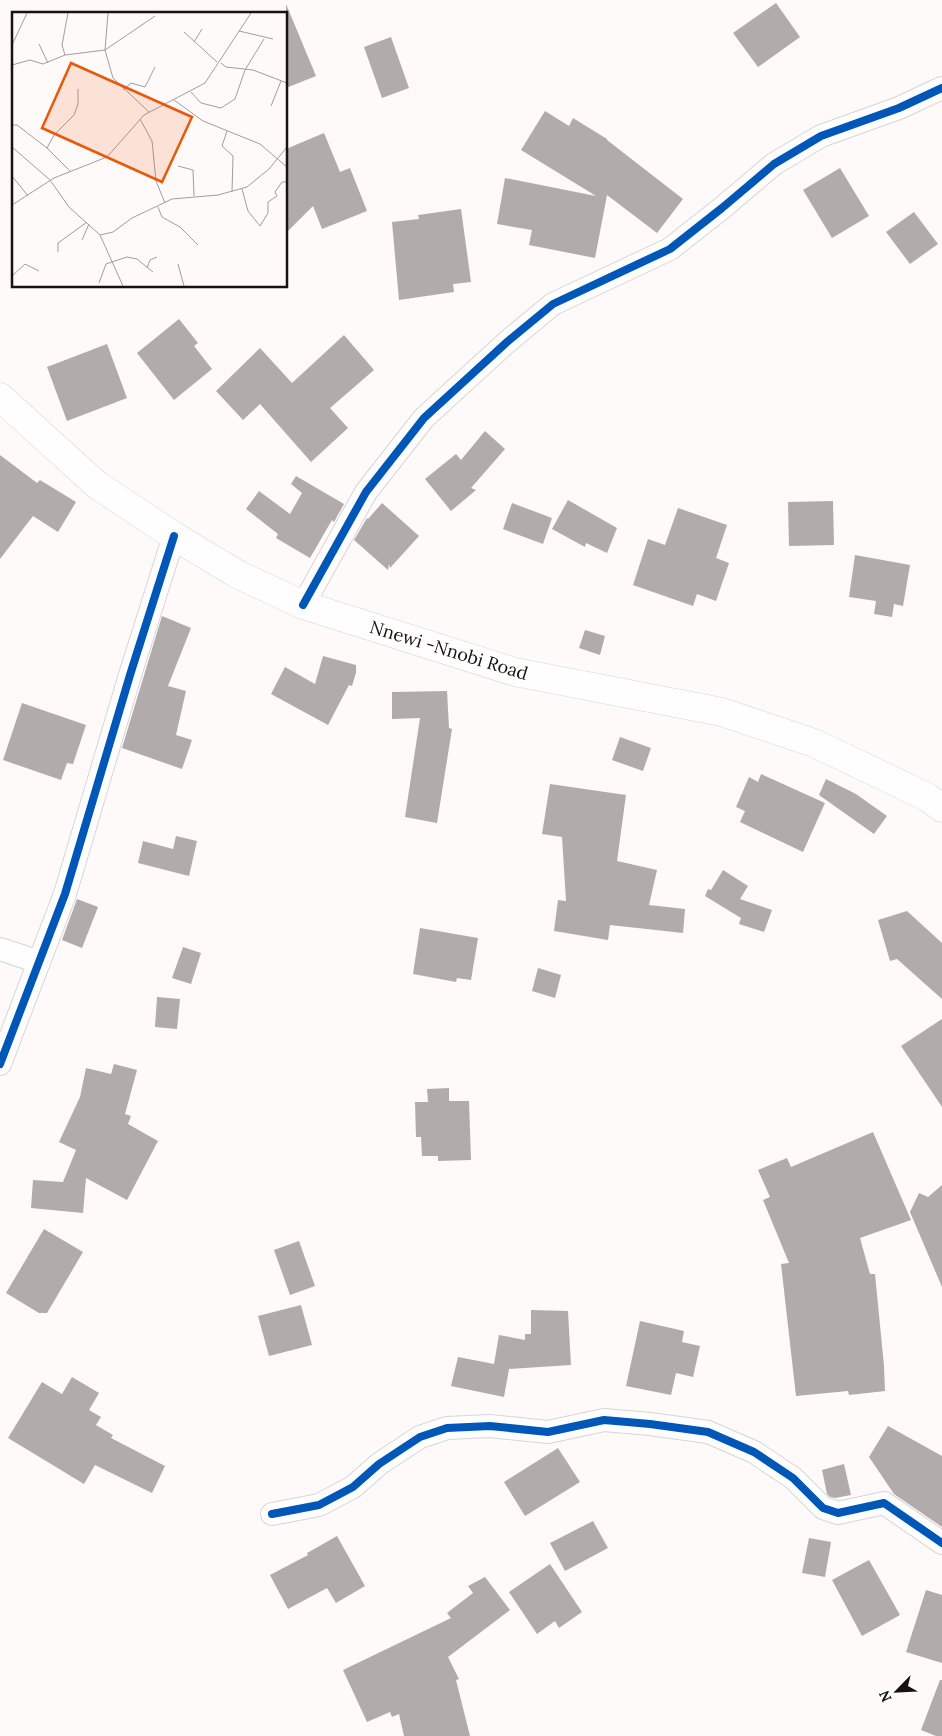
<svg xmlns="http://www.w3.org/2000/svg" width="942" height="1736" font-family="Lora,serif">
<style>
.building{fill:#b2abab}
.lines{fill:none;stroke-linecap:round;stroke-linejoin:round}
.minor-casing{stroke:#dbd4d4;stroke-width:24}
.secondary-casing{stroke:#dbd4d4;stroke-width:29}
.minor{stroke:#fffefe;stroke-width:22}
.secondary{stroke:#fffefe;stroke-width:28}
.cycleway-casing{stroke:#fff;stroke-width:11}
.cycleway{stroke:#0057b8;stroke-width:8}
.labels{text-anchor:middle;dominant-baseline:central;stroke-width:5;stroke-linejoin:round;paint-order:stroke}
.street-label{font-size:18px;fill:#1a1111;stroke:#fff}
.inset-road{fill:none;stroke:#a39d9d;stroke-width:1}
.view{fill:#e8590c;fill-opacity:0.15;stroke:#e8590c;stroke-width:2.5}
.inset-edge{fill:none;stroke:#1a1111;stroke-width:2.5}
</style>
<rect width="100%" height="100%" fill="#fefafa"/>
<g class="building">
<path d="M776 3 800 37 758 67 733 33Z"/>
<path d="M286 4 316 76 286 88Z"/>
<path d="M391 37 409 88 382 98 364 47Z"/>
<path d="M545 111 569 126 573 118 607 139V140L683 199 657 233 607 195 595 258 529 245 532 230 497 224 505 178 596 196 521 150Z"/>
<path d="M324 133 340 172 350 168 367 211 322 229 313 206 286 233V149Z"/>
<path d="M840 168 869 216 832 238 803 190Z"/>
<path d="M461 209 471 282 453 284 454 292 399 300 392 222 419 219 418 215Z"/>
<path d="M914 212 938 244 910 264 886 232Z"/>
<path d="M179 319 198 343 194 346 212 369 174 400 137 353Z"/>
<path d="M344 335 374 370 330 408 348 428 311 462 260 404 243 420 216 391 260 348 292 383Z"/>
<path d="M107 344 127 398 67 421 47 367Z"/>
<path d="M485 431 505 449 471 488 476 490 451 511 425 479 456 454 461 460Z"/>
<path d="M0 455 37 483 40 480 76 502 58 532 33 516 0 559Z"/>
<path d="M296 476 344 504 334 522 332 520 310 558 276 538 278 534 246 509 259 491 290 514 302 493 291 484Z"/>
<path d="M568 500 617 528 607 553 586 543 585 547 552 529Z"/>
<path d="M833 501 834 545 789 546 788 502Z"/>
<path d="M382 503 419 536 390 568 389 564 388 570 354 540 367 518 368 519Z"/>
<path d="M512 503 552 518 543 544 503 529Z"/>
<path d="M678 508 727 525 716 558 729 563 716 601 697 594 693 606 633 585 648 539 665 545Z"/>
<path d="M855 555 910 565 903 606 894 604 892 617 874 614 876 601 849 597Z"/>
<path d="M162 616 191 628 168 686 186 691 176 735 192 740 182 769 122 748Z"/>
<path d="M585 630 605 636 600 655 579 648Z"/>
<path d="M323 656 356 665V673L352 686 349 685 328 725 271 694 285 667 315 684Z"/>
<path d="M447 691 449 728 452 729 437 823 405 817 420 718 392 719V692Z"/>
<path d="M22 703 86 725 73 764 67 763 61 780 3 760Z"/>
<path d="M620 737 651 748 643 771 612 760Z"/>
<path d="M761 774 825 803 803 852 740 822 745 811 736 807 749 777 758 782Z"/>
<path d="M826 779 856 794 887 816 874 834 819 795Z"/>
<path d="M550 784 626 795 617 861 657 870 649 905 685 909 683 933 610 925 608 940 554 931 558 900 566 901 562 837 542 834Z"/>
<path d="M176 836 197 841 189 876 138 863 143 841 173 849Z"/>
<path d="M723 870 748 886 740 899 772 910 764 932 739 924 741 918 705 896 708 889 711 890Z"/>
<path d="M77 899 98 907 82 948 62 940Z"/>
<path d="M907 911 942 943V999L897 959 890 961 878 920Z"/>
<path d="M420 928 478 938 471 980 457 978 456 982 413 974Z"/>
<path d="M183 947 201 953 191 984 172 978Z"/>
<path d="M538 968 561 975 555 998 532 991Z"/>
<path d="M157 997 180 999 177 1029 155 1027Z"/>
<path d="M942 1019V1107L901 1046Z"/>
<path d="M114 1064 137 1070 125 1114 131 1116 128 1124 158 1141 127 1200 86 1178 83 1213 31 1208 33 1180 63 1182 76 1150 59 1142 80 1097 86 1068 111 1074Z"/>
<path d="M449 1088V1101H469L471 1160 438 1161V1156H422L421 1137H416L415 1102H428L427 1089Z"/>
<path d="M873 1132 911 1220 860 1238 870 1274H875L884 1366 885 1391 849 1395 848 1391 796 1396 781 1264 789 1263 763 1200 770 1197 758 1170 787 1158 791 1167Z"/>
<path d="M942 1185V1287L910 1212 919 1193 928 1197Z"/>
<path d="M44 1229 83 1252 47 1313H39L6 1293Z"/>
<path d="M299 1241 315 1286 290 1295 274 1250Z"/>
<path d="M301 1305 312 1345 269 1356 258 1316Z"/>
<path d="M531 1310 568 1311 571 1365 509 1369 504 1397 451 1386 458 1357 494 1364 499 1335 525 1340V1334H531Z"/>
<path d="M640 1321 684 1331 682 1342 700 1346 693 1377 676 1373 671 1395 626 1386Z"/>
<path d="M72 1377 99 1393 89 1410 101 1417 96 1425 113 1435 111 1438 165 1466 152 1493 95 1465 84 1484 8 1438 42 1382 62 1394Z"/>
<path d="M888 1426 942 1456V1527L894 1494 869 1457Z"/>
<path d="M558 1448 580 1482 525 1516 504 1482Z"/>
<path d="M844 1464 851 1495 835 1498 830 1497 827 1494 822 1470Z"/>
<path d="M593 1521 608 1548 565 1571 550 1543Z"/>
<path d="M337 1536 365 1586 336 1603 327 1588 288 1609 270 1575 308 1555 307 1553Z"/>
<path d="M809 1538 831 1542 825 1577 802 1573Z"/>
<path d="M869 1560 900 1615 862 1636 832 1580Z"/>
<path d="M550 1564 582 1612 559 1628 555 1621 537 1634 509 1592Z"/>
<path d="M485 1577 510 1610 448 1657 459 1679 456 1680 470 1736H404L399 1714 392 1717 390 1712 367 1722 343 1670 451 1618 447 1613 473 1593 468 1586Z"/>
<path d="M926 1590 942 1595V1663L906 1652Z"/>
<path d="M940 1680H942V1736H936L921 1730Z"/>
</g>
<g class="lines">
<defs>
<g id="minor">
<path d="M303 605 366 492 424 418 507 342 553 304 670 249 722 208 774 164 821 136 899 108 942 88"/>
<path d="M0 949 39 962"/>
<path d="M0 1064 65 894 130 675 174 536"/>
<path d="M272 1514 319 1505 353 1487 379 1464 420 1437 447 1428 490 1426 548 1432 604 1420 650 1424 708 1432 754 1452 793 1478 823 1508 838 1513 884 1503 942 1543"/>
</g>
<path id="secondary" d="M0 397 97 485 174 536 237 574 303 605 515 672 722 712 814 743 927 797 942 808"/>
</defs>
<use href="#minor" class="minor-casing"/>
<use href="#secondary" class="secondary-casing"/>
<use href="#minor" class="minor"/>
<use href="#secondary" class="secondary"/>
<defs>
<g id="cycleway">
<path d="M303 605 366 492 424 418 507 342 553 304 670 249 722 208 774 164 821 136 899 108 942 88"/>
<path d="M0 1064 65 894 130 675 174 536"/>
<path d="M272 1514 319 1505 353 1487 379 1464 420 1437 447 1428 490 1426 548 1432 604 1420 650 1424 708 1432 754 1452 793 1478 823 1508 838 1513 884 1503 942 1543"/>
</g>
</defs>
<use href="#cycleway" class="cycleway-casing"/>
<use href="#cycleway" class="cycleway"/>
</g>
<g class="labels">
<g class="street-label">
<text transform="translate(449 650) rotate(17)">Nnewi -Nnobi Road</text>
</g>
</g>
<g transform="translate(12 12)">
<rect width="275" height="275" fill="#fefafa"/>
<path class="inset-road" d="M96 1 93 38 101 66 137 100M227 19 261 27M172 20 205 50M182 30 190 17M27 32 36 51M0 33 15 1M53 43 50 33 56 1M209 51 214 55 241 58 275 71M0 53 18 48 31 52 53 43 93 38 143 4M111 78 119 71 133 75 143 55M179 80 189 91 209 96 223 87 233 58 252 27M162 88 191 109 248 132 275 155M259 94 269 69M128 107 140 129 144 169 153 191M0 113H5L35 136 58 159M215 119 210 134 221 144 220 180M0 135 38 168M35 136 42 123 62 103 66 92V77M166 154 181 158 182 184M0 164 16 184M38 168 57 195 88 223 111 274M230 177 236 199 248 214 256 201V190L265 184 263 180 270 170H275M0 193 42 166 95 145 132 103 193 71 239 1M146 195 150 205 168 215 186 233M88 223 101 220 120 206 160 187 206 183 235 175 257 157 275 135M70 228 77 212M46 240V231L75 210M166 252 172 274M135 256 138 248 145 245M0 264 13 252 27 259M87 271 94 252 115 245 125 247 141 260"/>
<path class="view" d="M59 51 180 105 150 170 30 116Z"/>
<rect width="275" height="275" class="inset-edge"/>
</g>
<g transform="translate(897 1691) rotate(246)" stroke="#ffffff" stroke-width="4" paint-order="stroke">
<path d="M0-4L9 19L0 12L-9 19Z" fill="#1a1111"/>
<text y="-8" font-size="14" font-weight="bold" text-anchor="middle" fill="#1a1111">N</text>
</g>
</svg>
